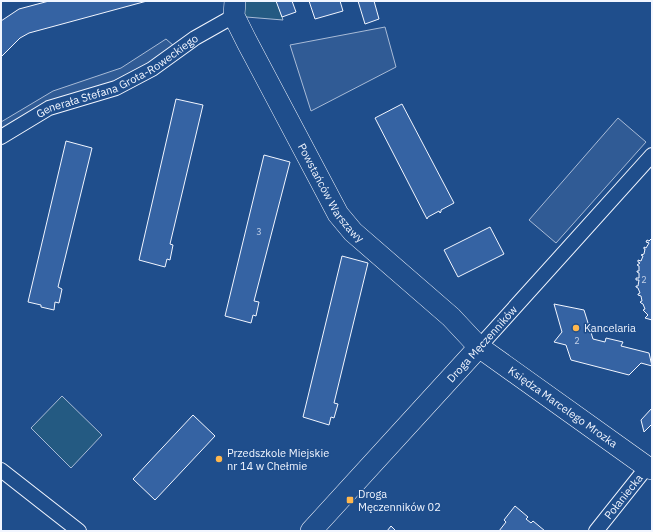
<svg xmlns="http://www.w3.org/2000/svg" width="653" height="532" font-family="'IBM Plex Sans',sans-serif">
<style>
.green{fill:#245a82;stroke:#a8bbd7}
.parking{fill:#305b95;stroke:#a8bbd7}
.building{fill:#3563a3;stroke:#f2f6ff}
.lines{fill:none;stroke-linecap:round;stroke-linejoin:round}
.street-casing{stroke:#f2f6ff;stroke-width:16}
.secondary-casing{stroke:#f2f6ff;stroke-width:22}
.street{stroke:#1f4e8c;stroke-width:14}
.secondary{stroke:#1f4e8c;stroke-width:21}
.poi-dot{fill:#ffb74d;stroke:#1f4e8c;stroke-width:1.5}
.labels{text-anchor:middle;dominant-baseline:central;stroke-width:3;stroke-linejoin:round;paint-order:stroke}
.number-label{font-size:9px;fill:#c3d1e8}
.street-label{font-size:11px;fill:#f2f6ff;stroke:#1f4e8c}
.poi-label{font-size:11px;fill:#f2f6ff;stroke:#1f4e8c;text-anchor:start}
</style>
<rect width="100%" height="100%" fill="#1f4e8c"/>
<g class="green">
<path d="M235 1H277L283 20 234 16Z"/>
<path d="M62 396 102 435 71 468 31 428Z"/>
</g>
<g class="parking">
<path d="M385 27 396 67 311 111 290 45Z"/>
<path d="M166 39 174 46 151 67 1 133V122L53 91 121 68Z"/>
<path d="M618 118 646 142 556 243 529 220Z"/>
</g>
<g class="building">
<path d="M49 1H147L29 33 20 38 1 57V21L19 9Z"/>
<path d="M276 1H292L296 12 282 17Z"/>
<path d="M309 1H340L343 11 315 19Z"/>
<path d="M358 1H374L379 19 365 24Z"/>
<path d="M176 99 203 105 170 244 173 245 170 260 167 259 165 267 139 260Z"/>
<path d="M402 104 454 203 441 210V212L440 213 439 211 428 217 427 219 375 118Z"/>
<path d="M66 141 92 148 58 287 62 289 59 303 55 302 54 310 41 307V305L28 302Z"/>
<path d="M264 155 290 162 254 301 259 302 256 316 253 315 251 323 225 316Z"/>
<path d="M490 227 504 254 458 277 444 250Z"/>
<path d="M652 238V320L645 318 648 315 643 310 645 309 643 304 641 303 640 302 642 301 641 296 638 295V294L640 293 638 288 636 287V286H638L639 280H636V278H639V273L637 272V271H639V266L637 265 640 263 638 262V260L641 261 643 256 641 255 644 254 645 249H644V247L646 248 649 243 646 242 647 240 649 241Z"/>
<path d="M342 256 368 263 334 403 338 404 334 418 331 417 329 425 303 417Z"/>
<path d="M554 304 584 310 593 339 605 342 606 338 623 342 621 346 649 353 652 366 641 363 629 375 571 360 566 345 554 342 562 332Z"/>
<path d="M652 408V424L644 432 641 420Z"/>
<path d="M193 415 215 436 155 500 133 479Z"/>
<path d="M515 506 528 517 526 519 531 523 533 521 545 531H499L506 522 504 520Z"/>
<path d="M391 526 396 531H387Z"/>
</g>
<g class="lines">
<defs>
<g id="street">
<path id="s1" d="M1 137 49 108 116 88 152 69 195 38 234 16"/>
<path d="M479 347 652 155"/>
<path d="M1 470 79 531"/>
<path id="s2" d="M596 531 647 467"/>
</g>
<g id="secondary">
<path id="s3" d="M235 1 234 16 247 42 338 214 353 232 451 317 479 347 647 467 652 469"/>
<path d="M311 531 479 347"/>
</g>
</defs>
<use href="#street" class="street-casing"/>
<use href="#secondary" class="secondary-casing"/>
<use href="#street" class="street"/>
<use href="#secondary" class="secondary"/>
</g>
<g class="poi-dot">
<circle cx="576" cy="328" r="4"/>
<circle cx="219" cy="459" r="4"/>
<rect x="346" y="496" width="8" height="8" rx="2"/>
</g>
<g class="labels">
<g class="number-label">
<text x="259" y="231">3</text>
<text x="644" y="279">2</text>
<text x="577" y="340">2</text>
</g>
<g class="street-label">
<text stroke="none"><textPath href="#s1" startOffset="132">Generała Stefana Grota-Roweckiego</textPath></text>
<text stroke="none"><textPath href="#s3" startOffset="217">Powstańców Warszawy</textPath></text>
<text transform="translate(482 344) rotate(-48)">Droga Męczenników</text>
<text stroke="none"><textPath href="#s3" startOffset="536">Księdza Marcelego Mrozka</textPath></text>
<text stroke="none"><textPath href="#s2" startOffset="44">Połaniecka</textPath></text>
</g>
<g class="poi-label">
<text x="584" y="328">Kancelaria</text>
<text x="227" y="453">Przedszkole Miejskie<tspan x="227" dy="13">nr 14 w Chełmie</tspan></text>
<text x="358" y="494">Droga<tspan x="358" dy="13">Męczenników 02</tspan></text>
</g>
</g>
<rect width="653" height="532" fill="none" stroke="#f2f6ff" stroke-width="4"/>
</svg>
